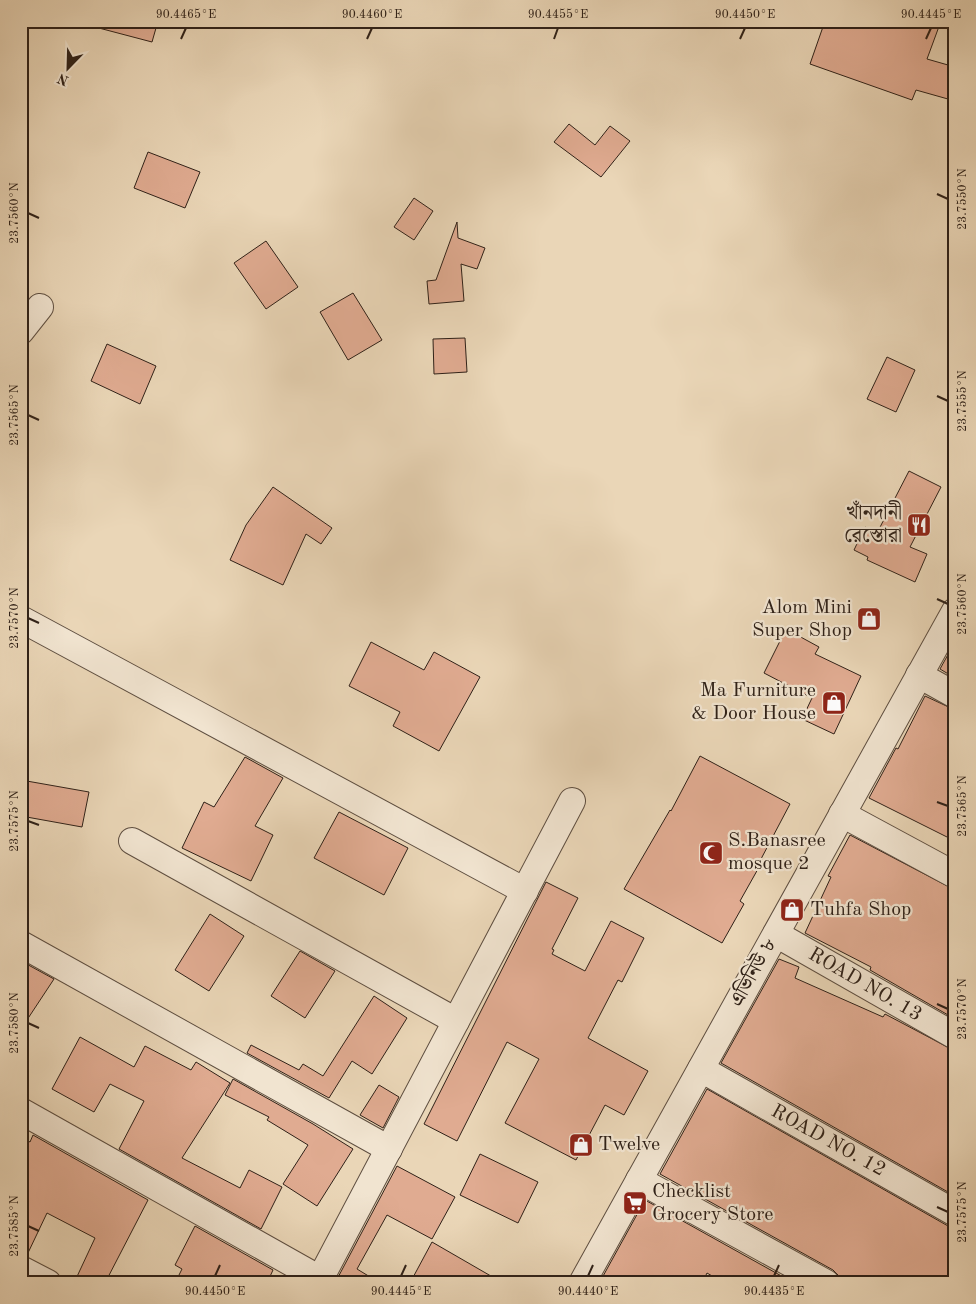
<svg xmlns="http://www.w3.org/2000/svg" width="976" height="1304" font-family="'Old Standard TT','Noto Serif Bengali',serif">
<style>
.building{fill:#e0ab91;stroke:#2f2118}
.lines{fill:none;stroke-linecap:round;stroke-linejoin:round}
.minor-casing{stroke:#5e4e40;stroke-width:28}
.minor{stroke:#f1e4d0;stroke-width:26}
.ticks{fill:none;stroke:#2f2118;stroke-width:2}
.labels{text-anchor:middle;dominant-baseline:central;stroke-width:4.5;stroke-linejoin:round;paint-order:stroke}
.poi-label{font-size:20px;fill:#2f2118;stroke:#f1e4d0;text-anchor:start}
.street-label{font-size:20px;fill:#2f2118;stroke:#f1e4d0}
.neatline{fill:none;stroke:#2f2118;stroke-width:2}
.ticks-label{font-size:12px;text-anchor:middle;fill:#2f2118}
</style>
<rect width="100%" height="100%" fill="#ead6b7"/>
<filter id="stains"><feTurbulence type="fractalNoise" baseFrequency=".004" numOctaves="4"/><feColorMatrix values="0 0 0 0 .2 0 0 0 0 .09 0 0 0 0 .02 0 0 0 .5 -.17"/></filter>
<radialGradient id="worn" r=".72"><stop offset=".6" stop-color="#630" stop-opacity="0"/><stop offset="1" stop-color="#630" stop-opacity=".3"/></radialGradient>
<g class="building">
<path d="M96 21H158L152 42 95 27Z"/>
<path d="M825 21H941L927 59 955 67V101L916 90 912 100 810 64Z"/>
<path d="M569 124 595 145 610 126 630 141 601 177 554 142Z"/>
<path d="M148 152 200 172 185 208 134 188Z"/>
<path d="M414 198 433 211 414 240 394 227Z"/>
<path d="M457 222 458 238 485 248 477 269 461 264 464 301 429 304 427 281 436 280Z"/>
<path d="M266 241 298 287 266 309 234 263Z"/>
<path d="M353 293 382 340 348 360 320 312Z"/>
<path d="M465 338 467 372 434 374 433 339Z"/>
<path d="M107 344 156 366 140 404 91 381Z"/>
<path d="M887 357 915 370 896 412 867 399Z"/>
<path d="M909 471 941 487 910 547 927 554 915 582 867 560 868 557 854 550 865 527 877 533Z"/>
<path d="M273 487 332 528 321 544 306 534 283 585 230 560 246 525Z"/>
<path d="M786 629 819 647 815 654 861 676 834 734 802 719 812 698 764 673Z"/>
<path d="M371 642 424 670 434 652 480 677 439 751 393 726 400 712 349 686Z"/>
<path d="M955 642V678L940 669Z"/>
<path d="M925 696 955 710V841L869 798 896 748 898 749Z"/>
<path d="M700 756 790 804 761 859 763 860 740 901 744 904 722 943 624 889 670 810 671 811Z"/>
<path d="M245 757 283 778 255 826 273 835 251 881 182 848 204 802 214 807Z"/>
<path d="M21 780 89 792 82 827 21 816Z"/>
<path d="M339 812 408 848 384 895 314 858Z"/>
<path d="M850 835 955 890V1019L870 970 871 967 805 933 831 877 828 876Z"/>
<path d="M546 882 578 898 552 949 554 950 552 954 585 971 611 921 644 938 622 982 618 980 588 1038 648 1071 624 1115 605 1105 576 1160 505 1123 539 1059 507 1042 457 1141 424 1124Z"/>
<path d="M210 914 244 936 209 991 175 970Z"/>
<path d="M300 951 335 971 305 1018 271 996Z"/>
<path d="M779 959 799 967 795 978 883 1017 885 1014 955 1051V1196L721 1063Z"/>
<path d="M21 961 54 979 21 1029Z"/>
<path d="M374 996 407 1018 372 1074 352 1061 329 1098 247 1053 251 1045 299 1070 303 1064 323 1076Z"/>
<path d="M80 1037 134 1067 145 1046 191 1070 196 1062 230 1083 182 1158 240 1188 249 1170 282 1187 261 1229 119 1149 144 1101 110 1084 94 1112 52 1089Z"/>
<path d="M233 1079 313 1124 353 1149 317 1206 283 1184 308 1145 267 1120 269 1117 225 1095Z"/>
<path d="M379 1085 399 1097 383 1128 360 1115Z"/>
<path d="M707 1089 948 1226 955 1228V1283H841L839 1276 833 1270 660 1174Z"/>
<path d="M33 1135 148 1200 105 1283H74L95 1238 47 1213 27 1255 21 1254V1137L30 1142Z"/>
<path d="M480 1154 538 1182 518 1223 460 1195Z"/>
<path d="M397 1166 455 1197 432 1239 387 1215 357 1269 380 1283H335Z"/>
<path d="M645 1200 794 1283H724L707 1273 702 1283H611L602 1278Z"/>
<path d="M195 1226 273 1270 267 1283H175L182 1269 175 1265Z"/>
<path d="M432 1242 503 1283H410Z"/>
</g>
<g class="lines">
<defs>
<g id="minor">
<path d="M21 331 40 307"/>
<path d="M21 619 525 891"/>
<path d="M919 675 955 695"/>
<path d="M842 814 955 875"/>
<path d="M132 841 456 1021"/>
<path d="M776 934 955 1036"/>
<path d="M21 944 389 1149"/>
<path d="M701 1069 955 1213"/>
<path d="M21 1111 320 1279"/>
<path d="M639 1180 826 1283"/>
<path d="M21 1269 48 1283"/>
<path d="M318 1283 572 801"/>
<path d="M582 1283 955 611"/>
</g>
</defs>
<use href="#minor" class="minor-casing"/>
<use href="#minor" class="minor"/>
</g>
<path class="ticks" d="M181 39 186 28M367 39 372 28M554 39 558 28M740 39 745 28M926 39 931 28M937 194 948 199M28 213 39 218M937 396 948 401M28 415 39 420M937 599 948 604M28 618 39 623M937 802 948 806M28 821 39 825M937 1004 948 1009M28 1023 39 1028M937 1207 948 1212M28 1226 39 1231M215 1276 220 1265M401 1276 406 1265M588 1276 593 1265M774 1276 779 1265"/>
<defs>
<symbol id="restaurant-square" viewBox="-11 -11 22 22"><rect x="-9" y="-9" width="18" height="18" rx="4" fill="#8f2418" stroke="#f1e4d0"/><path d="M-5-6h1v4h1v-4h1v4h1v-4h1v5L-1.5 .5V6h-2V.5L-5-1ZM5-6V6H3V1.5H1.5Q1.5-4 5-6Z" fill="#fff"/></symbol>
<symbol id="shop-square" viewBox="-11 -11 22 22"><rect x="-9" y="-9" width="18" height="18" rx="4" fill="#8f2418" stroke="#f1e4d0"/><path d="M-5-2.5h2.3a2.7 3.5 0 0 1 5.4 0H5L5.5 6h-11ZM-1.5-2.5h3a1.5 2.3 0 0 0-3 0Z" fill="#fff"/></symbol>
<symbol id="mosque-square" viewBox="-11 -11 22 22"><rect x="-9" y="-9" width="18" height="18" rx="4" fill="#8f2418" stroke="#f1e4d0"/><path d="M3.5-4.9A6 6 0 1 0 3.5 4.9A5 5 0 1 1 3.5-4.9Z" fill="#fff"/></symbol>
<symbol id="supermarket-square" viewBox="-11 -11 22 22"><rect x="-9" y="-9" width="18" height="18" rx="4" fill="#8f2418" stroke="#f1e4d0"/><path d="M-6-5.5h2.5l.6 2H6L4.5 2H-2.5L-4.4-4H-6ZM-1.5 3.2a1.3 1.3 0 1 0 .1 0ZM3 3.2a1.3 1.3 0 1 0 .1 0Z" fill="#fff"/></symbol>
</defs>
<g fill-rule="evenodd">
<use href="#restaurant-square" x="905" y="511" width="28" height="28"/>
<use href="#shop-square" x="855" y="605" width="28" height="28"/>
<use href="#shop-square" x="820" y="689" width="28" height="28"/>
<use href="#mosque-square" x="697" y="839" width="28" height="28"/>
<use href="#shop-square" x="778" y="896" width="28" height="28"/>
<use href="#shop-square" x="567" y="1131" width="28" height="28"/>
<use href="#supermarket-square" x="621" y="1189" width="28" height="28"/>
</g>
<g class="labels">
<g class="poi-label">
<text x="902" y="514" text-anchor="end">খাঁনদানী<tspan x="902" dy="23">রেস্তোরা</tspan></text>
<text x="852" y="608" text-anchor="end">Alom Mini<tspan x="852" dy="23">Super Shop</tspan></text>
<text x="816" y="691" text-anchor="end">Ma Furniture<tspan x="816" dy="23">&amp; Door House</tspan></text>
<text x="728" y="841">S.Banasree<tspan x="728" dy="23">mosque 2</tspan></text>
<text x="810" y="910">Tuhfa Shop</text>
<text x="598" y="1145">Twelve</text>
<text x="652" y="1192">Checklist<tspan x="652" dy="23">Grocery Store</tspan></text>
</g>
<g class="street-label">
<text transform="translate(754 973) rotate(-61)">এভিনিউ ৮</text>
<text transform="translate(865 985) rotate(30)">ROAD NO. 13</text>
<text transform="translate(828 1141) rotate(29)">ROAD NO. 12</text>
</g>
</g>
<rect width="976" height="1304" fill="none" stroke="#ead6b7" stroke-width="55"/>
<g transform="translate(68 68) rotate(203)" stroke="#f1e4d0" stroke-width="4" paint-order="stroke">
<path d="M0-4L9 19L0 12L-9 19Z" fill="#2f2118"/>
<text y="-8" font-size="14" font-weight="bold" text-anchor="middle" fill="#2f2118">N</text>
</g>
<rect x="28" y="28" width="920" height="1248" class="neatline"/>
<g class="ticks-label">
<text x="186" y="18">90.4465°E</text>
<text x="372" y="18">90.4460°E</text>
<text x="558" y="18">90.4455°E</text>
<text x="745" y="18">90.4450°E</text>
<text x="931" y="18">90.4445°E</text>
<text transform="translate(962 199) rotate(-90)" y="4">23.7550°N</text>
<text transform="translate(14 213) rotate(-90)" y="4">23.7560°N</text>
<text transform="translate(962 401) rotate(-90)" y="4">23.7555°N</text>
<text transform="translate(14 415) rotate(-90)" y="4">23.7565°N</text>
<text transform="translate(962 604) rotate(-90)" y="4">23.7560°N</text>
<text transform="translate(14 618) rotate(-90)" y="4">23.7570°N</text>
<text transform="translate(962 806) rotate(-90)" y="4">23.7565°N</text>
<text transform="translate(14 821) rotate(-90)" y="4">23.7575°N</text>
<text transform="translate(962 1009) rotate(-90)" y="4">23.7570°N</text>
<text transform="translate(14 1023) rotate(-90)" y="4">23.7580°N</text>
<text transform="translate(962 1212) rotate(-90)" y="4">23.7575°N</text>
<text transform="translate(14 1226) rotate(-90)" y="4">23.7585°N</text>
<text x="215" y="1295">90.4450°E</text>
<text x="401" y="1295">90.4445°E</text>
<text x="588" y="1295">90.4440°E</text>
<text x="774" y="1295">90.4435°E</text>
</g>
<rect width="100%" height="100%" filter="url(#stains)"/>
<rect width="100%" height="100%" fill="url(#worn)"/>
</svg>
